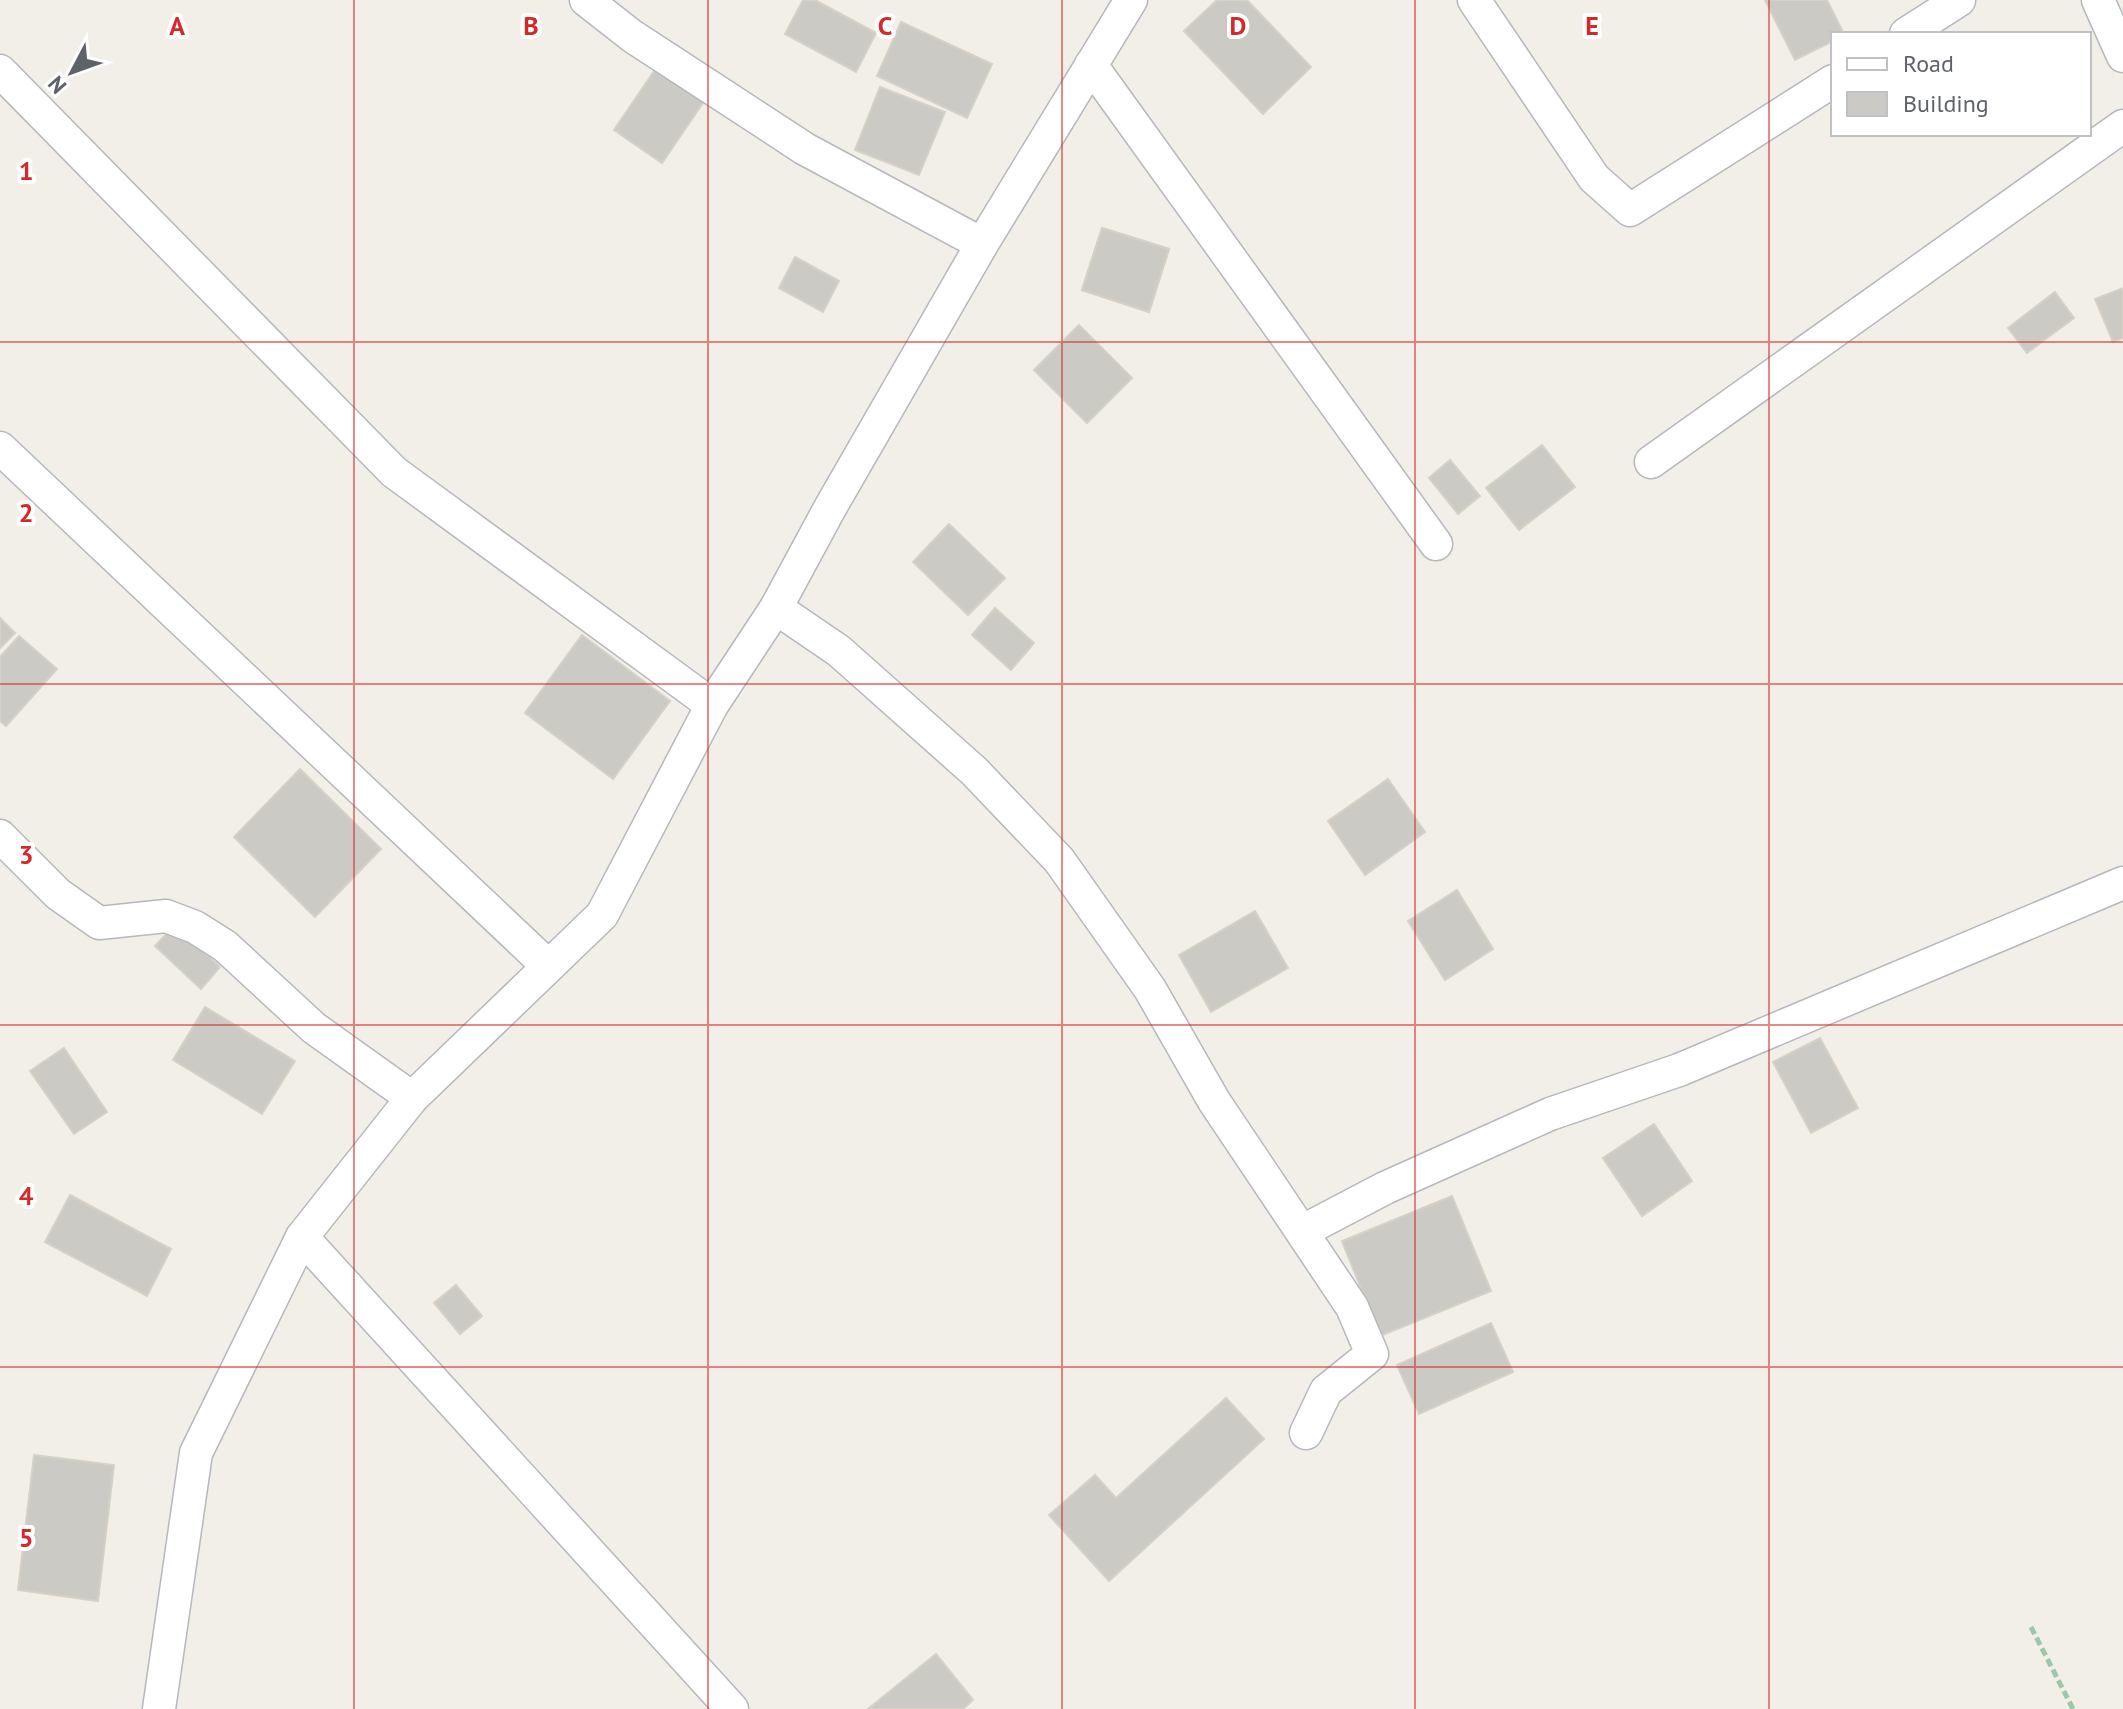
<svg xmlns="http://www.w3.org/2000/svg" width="2123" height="1709" font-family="'PT Sans',sans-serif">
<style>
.building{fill:#cccac5;stroke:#d6d1c6;stroke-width:2}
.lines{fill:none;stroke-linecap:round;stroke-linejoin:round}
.minor-casing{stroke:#b5b8bc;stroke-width:35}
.path{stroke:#9cc7a9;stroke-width:5;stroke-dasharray:8 4;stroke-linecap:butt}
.minor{stroke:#fff;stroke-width:32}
.grid{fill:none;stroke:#d62828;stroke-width:2;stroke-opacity:0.55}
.grid-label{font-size:26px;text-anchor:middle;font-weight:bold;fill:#d62828;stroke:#fff;stroke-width:8;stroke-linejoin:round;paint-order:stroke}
</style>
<rect width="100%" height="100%" fill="#f1efe8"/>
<g class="building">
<path d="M803 0H815L876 33 856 72 785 34Z"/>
<path d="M1217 0H1247L1311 67 1263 114 1184 31Z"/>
<path d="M1765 0H1827L1844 34H1833V41L1795 60Z"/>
<path d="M901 22 992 64 967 118 877 76Z"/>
<path d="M661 61 709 94 662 163 614 130Z"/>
<path d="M880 87 945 112 919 175 855 150Z"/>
<path d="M1102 228 1169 249 1149 312 1082 290Z"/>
<path d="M1102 228 1169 249 1149 312 1082 290Z"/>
<path d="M795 257 839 281 823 312 779 288Z"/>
<path d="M2123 288V338L2113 342 2095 299Z"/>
<path d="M2055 292 2074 318 2027 353 2008 328Z"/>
<path d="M1079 325 1132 378 1087 423 1034 370Z"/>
<path d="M1542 445 1575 487 1519 530 1486 488Z"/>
<path d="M1450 460 1480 496 1458 514 1429 478Z"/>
<path d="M949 524 1005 578 968 615 913 562Z"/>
<path d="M995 608 1034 643 1011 670 972 635Z"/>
<path d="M0 618 15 633 0 648Z"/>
<path d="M582 635 670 701 613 779 525 713Z"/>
<path d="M19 636 57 669 6 726 0 721V657Z"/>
<path d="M300 769 381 849 315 917 234 837Z"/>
<path d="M1388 779 1425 832 1365 875 1328 821Z"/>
<path d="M1457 890 1493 949 1445 980 1408 921Z"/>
<path d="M1255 911 1288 968 1211 1012 1179 955Z"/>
<path d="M175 925 220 967 201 989 155 946Z"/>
<path d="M205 1007 295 1061 262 1114 173 1060Z"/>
<path d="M1820 1038 1858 1108 1811 1133 1773 1062Z"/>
<path d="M64 1048 107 1112 74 1134 30 1071Z"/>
<path d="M1654 1124 1692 1181 1642 1216 1603 1158Z"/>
<path d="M70 1195 171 1249 147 1296 45 1242Z"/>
<path d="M1452 1196 1491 1291 1380 1336 1342 1241Z"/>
<path d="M456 1285 482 1316 460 1334 434 1303Z"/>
<path d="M1491 1323 1513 1372 1419 1414 1397 1365Z"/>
<path d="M1226 1398 1264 1439 1109 1581 1049 1515 1095 1475 1116 1498Z"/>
<path d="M34 1455 114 1465 98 1601 18 1590Z"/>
<path d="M936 1654 973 1700 963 1709H868Z"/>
</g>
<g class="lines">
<defs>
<g id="minor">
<path d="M586 0 632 36 805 149 982 244"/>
<path d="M1474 0 1594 178 1630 210 1833 81"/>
<path d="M2098 0 2123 56"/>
<path d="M1906 34 1959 0"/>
<path d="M1091 65 1436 544"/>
<path d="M0 71 394 472 712 705"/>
<path d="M0 448 548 966"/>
<path d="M1651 462 2123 126"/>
<path d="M776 608 839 651 974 771 1059 860 1150 989 1214 1101 1352 1307 1372 1354 1326 1391 1306 1433"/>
<path d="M0 836 58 894 99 923 166 916 195 927 225 946 314 1028 412 1098"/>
<path d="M1303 1231 1385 1188 1550 1114 1679 1070 2123 883"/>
<path d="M302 1237 732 1709"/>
<path d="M159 1709 196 1453 302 1237 412 1098 602 915 712 705 776 608 830 508 982 244 1131 0"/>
</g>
</defs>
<use href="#minor" class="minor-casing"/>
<path class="path" d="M2031 1627 2073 1709"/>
<use href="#minor" class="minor"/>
</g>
<path class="grid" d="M354 0V1709M708 0V1709M1062 0V1709M1415 0V1709M1769 0V1709M0 342H2123M0 684H2123M0 1025H2123M0 1367H2123"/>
<g class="grid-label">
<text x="177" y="35">A</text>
<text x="531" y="35">B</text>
<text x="885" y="35">C</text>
<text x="1238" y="35">D</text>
<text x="1592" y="35">E</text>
<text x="26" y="180">1</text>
<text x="26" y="522">2</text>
<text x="26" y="864">3</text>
<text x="26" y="1205">4</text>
<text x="26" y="1547">5</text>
</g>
<rect x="1831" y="32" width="260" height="104" fill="#ffffff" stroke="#bfc1c3" stroke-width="2"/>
<rect x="1847" y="58" width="40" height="12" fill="#ffffff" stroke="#bfc1c3" stroke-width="2"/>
<text x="1903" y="72" font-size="24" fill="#5f6368">Road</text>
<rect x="1847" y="92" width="40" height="24" fill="#cccac5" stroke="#bfc1c3" stroke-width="2"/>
<text x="1903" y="112" font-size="24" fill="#5f6368">Building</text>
<g transform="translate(72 72) rotate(229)" stroke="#ffffff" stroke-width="6" paint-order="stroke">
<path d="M0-6L14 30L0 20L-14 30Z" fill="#5f6368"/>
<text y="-12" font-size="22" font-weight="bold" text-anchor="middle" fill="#5f6368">N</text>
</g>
</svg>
